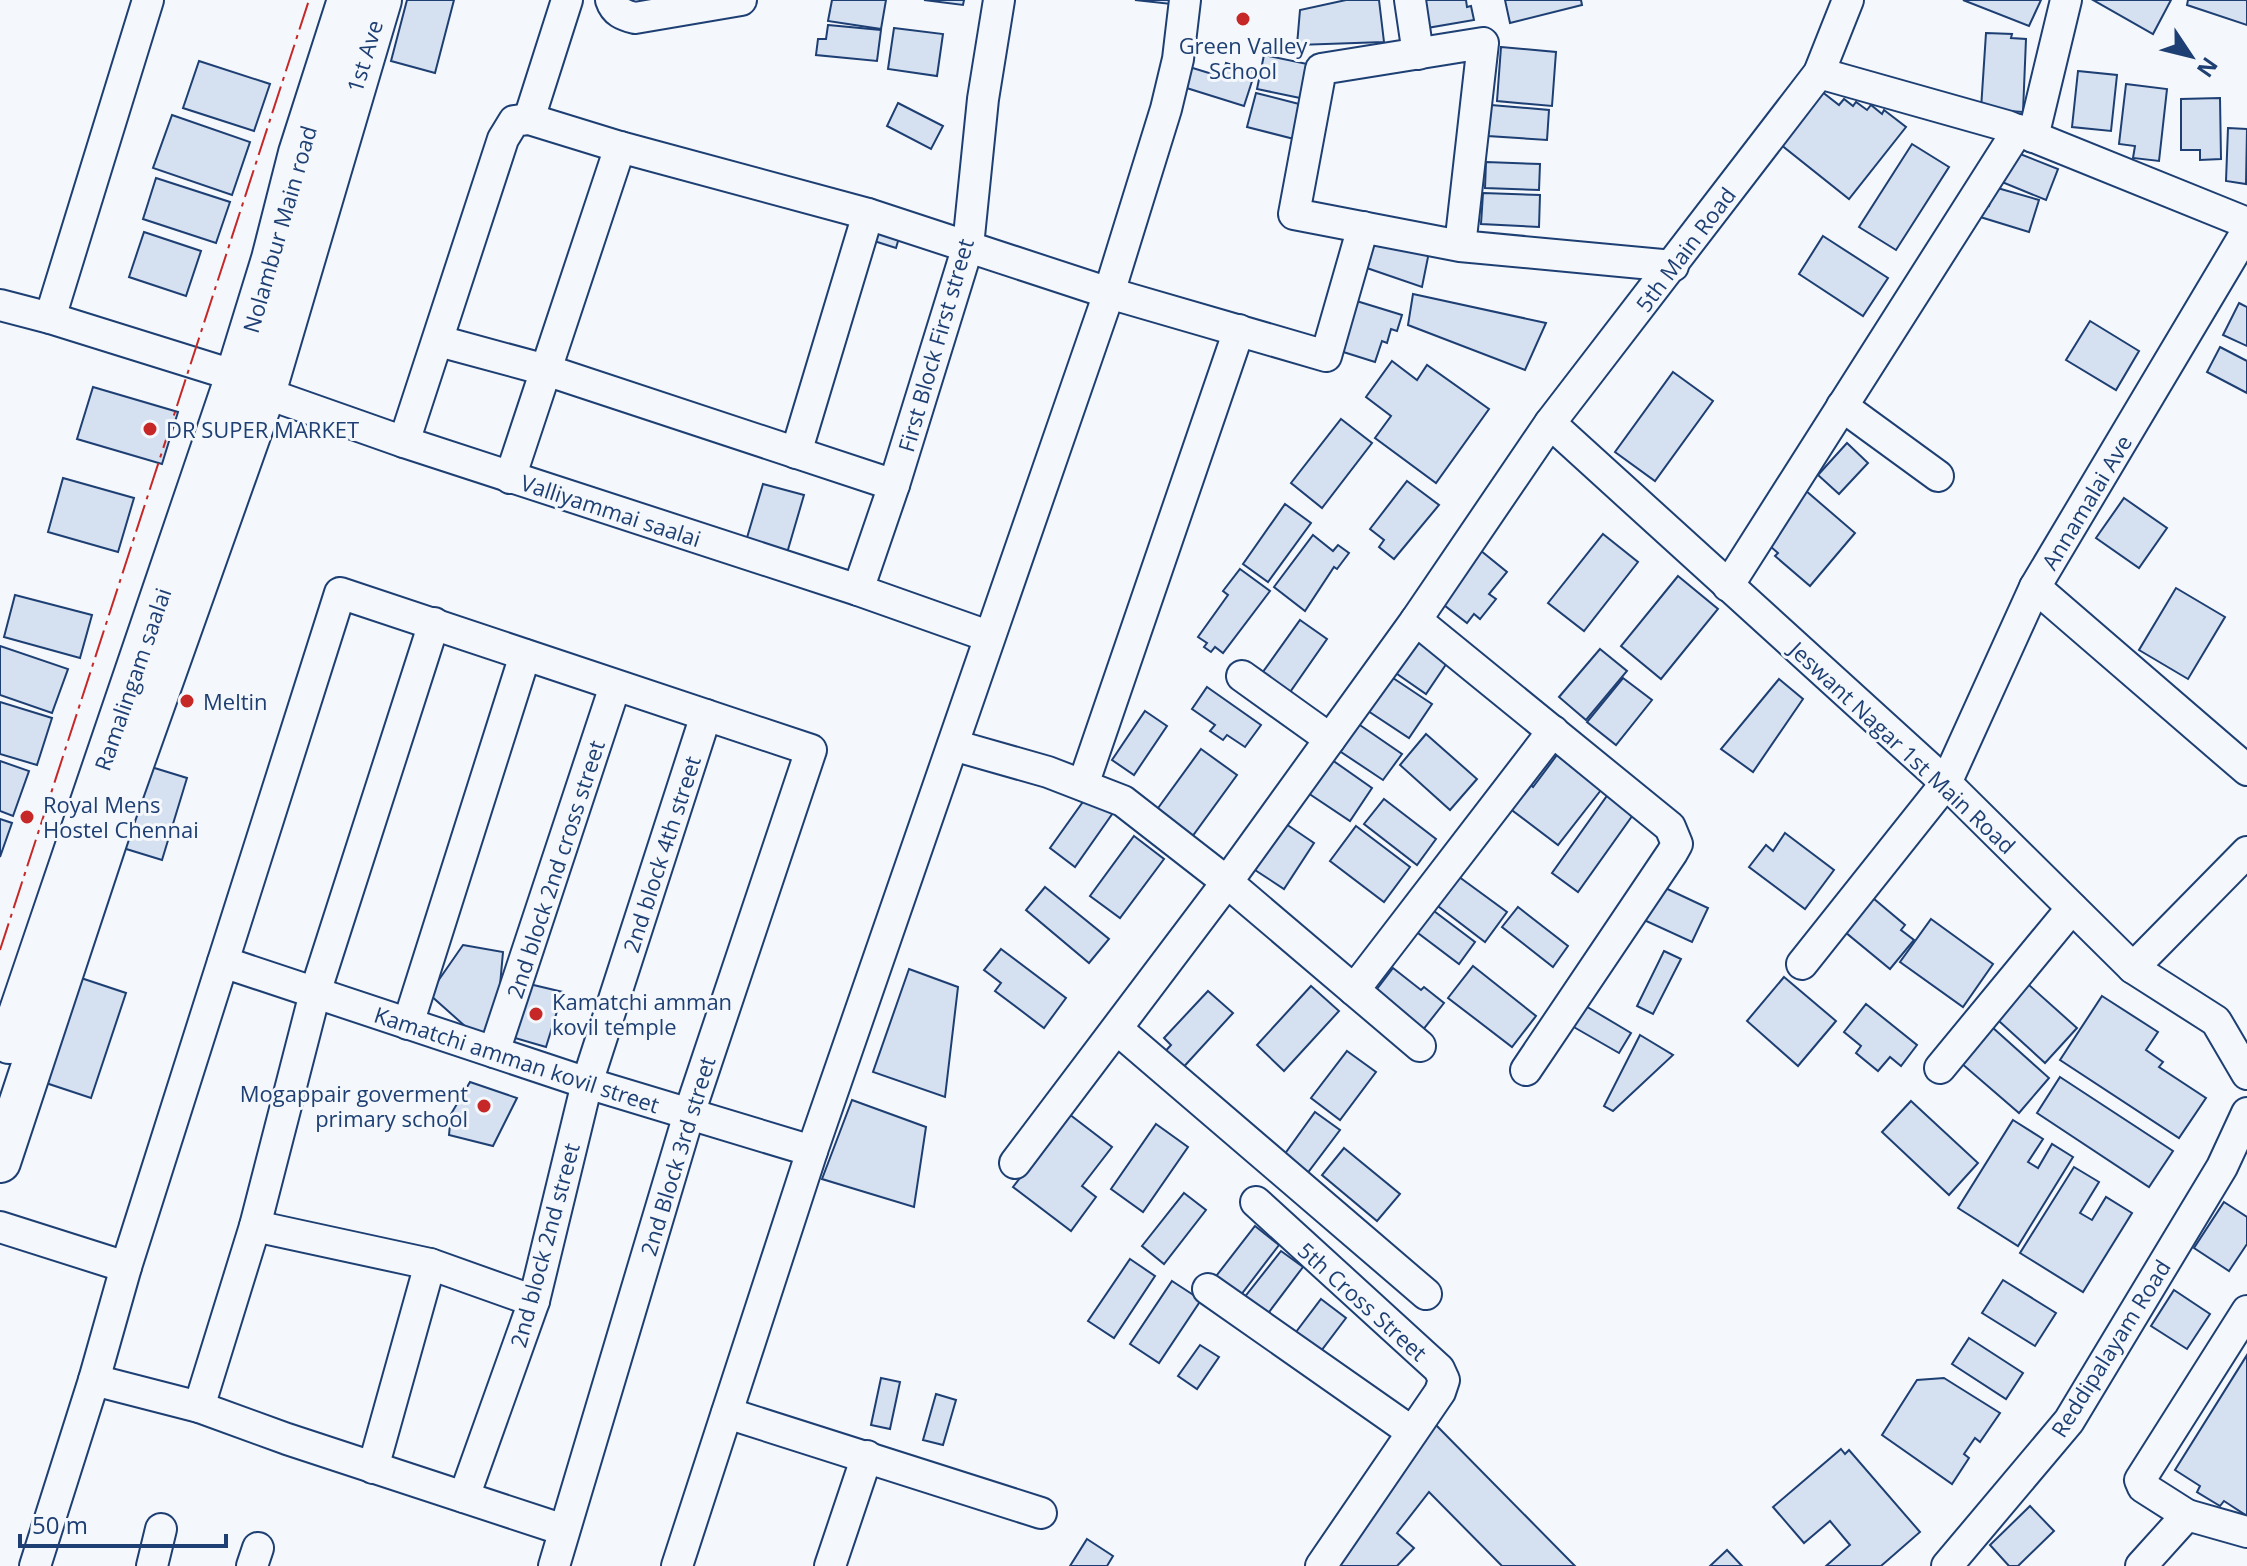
<svg xmlns="http://www.w3.org/2000/svg" width="2247" height="1566" font-family="'Open Sans',sans-serif">
<style>
.building{fill:#d5e0f0;stroke:#1d3f73;stroke-width:2}
.lines{fill:none;stroke-linecap:round;stroke-linejoin:round}
.minor-casing{stroke:#1d3f73;stroke-width:34}
.major-casing{stroke:#1d3f73;stroke-width:44}
.minor{stroke:#f4f7fb;stroke-width:30}
.major{stroke:#f4f7fb;stroke-width:40}
.power{stroke:#c62828;stroke-width:2;stroke-dasharray:28 6 4 6;stroke-linecap:butt}
.poi-dot{fill:#c62828;stroke:#f4f7fb;stroke-width:3}
.labels{text-anchor:middle;dominant-baseline:central;stroke-width:6;stroke-linejoin:round;paint-order:stroke}
.poi-label{font-size:22px;fill:#1d3f73;stroke:#f4f7fb;text-anchor:start}
.street-label{font-size:22px;fill:#1d3f73;stroke:#f4f7fb}
</style>
<rect width="100%" height="100%" fill="#f4f7fb"/>
<g class="building">
<path d="M407 0H454L435 73 391 61Z"/>
<path d="M832 0H886L881 29 828 21Z"/>
<path d="M924 0H964L963 5Z"/>
<path d="M1135 0H1172L1171 4Z"/>
<path d="M1346 0H1379L1384 42 1297 45 1300 10Z"/>
<path d="M1422 0H1466L1467 7 1471 6 1474 20 1427 28Z"/>
<path d="M1505 0H1581L1582 5 1510 23Z"/>
<path d="M1963 0H2041L2029 26Z"/>
<path d="M2093 0H2171L2153 34Z"/>
<path d="M2188 0H2247V25L2187 5Z"/>
<path d="M828 25 881 30 877 61 816 55 818 39H826Z"/>
<path d="M894 28 943 34 937 76 888 69Z"/>
<path d="M1986 33 2012 34 2011 38 2026 39 2023 112 1981 109Z"/>
<path d="M1501 47 1556 52 1552 106 1497 101Z"/>
<path d="M1264 55 1312 65 1305 99 1257 89Z"/>
<path d="M199 61 270 84 254 131 183 108Z"/>
<path d="M1226 63 1255 72 1244 106 1177 85 1183 65 1222 77Z"/>
<path d="M2078 71 2117 75 2111 131 2072 127Z"/>
<path d="M2126 84 2167 89 2159 161 2133 158 2135 146 2119 144Z"/>
<path d="M1821 91 1839 105 1844 99 1853 106 1856 102 1867 110 1871 105 1882 114 1884 110 1906 127 1849 199 1780 144Z"/>
<path d="M1256 93 1303 105 1294 139 1247 127Z"/>
<path d="M2220 98 2221 159 2200 160V150H2181V99Z"/>
<path d="M898 103 943 126 931 149 887 126Z"/>
<path d="M1491 105 1549 110 1547 140 1488 136Z"/>
<path d="M172 115 250 142 232 195 153 168Z"/>
<path d="M2228 128 2247 129 2246 184 2226 181Z"/>
<path d="M1912 144 1949 167 1896 250 1859 227Z"/>
<path d="M2010 150 2058 169 2046 200 1997 180Z"/>
<path d="M1486 162 1540 164 1539 190 1485 188Z"/>
<path d="M156 178 230 202 216 243 143 219Z"/>
<path d="M1994 187 2039 200 2029 232 1977 216 1981 204 1989 206Z"/>
<path d="M1483 193 1540 195 1539 227 1481 224Z"/>
<path d="M876 223 901 231 896 248 871 240Z"/>
<path d="M144 232 201 251 186 296 129 277Z"/>
<path d="M1823 236 1888 278 1863 316 1799 274Z"/>
<path d="M1368 238 1429 252 1422 287 1361 266Z"/>
<path d="M1413 294 1546 323 1525 370 1408 325Z"/>
<path d="M1350 299 1402 315 1397 331 1391 329 1387 343 1382 341 1375 362 1337 350Z"/>
<path d="M2239 303 2247 307V346L2223 335Z"/>
<path d="M2090 321 2139 351 2116 390 2066 360Z"/>
<path d="M2220 347 2247 361V393L2207 372Z"/>
<path d="M1392 361 1417 380 1427 365 1489 409 1436 483 1375 438 1391 416 1366 397Z"/>
<path d="M1673 372 1713 401 1655 481 1615 452Z"/>
<path d="M93 387 178 412 162 464 77 439Z"/>
<path d="M1341 419 1372 443 1322 508 1291 483Z"/>
<path d="M1847 443 1868 463 1839 494 1818 475Z"/>
<path d="M63 478 134 498 118 552 48 532Z"/>
<path d="M1407 481 1439 505 1394 559 1379 547 1384 540 1370 529Z"/>
<path d="M763 484 804 495 787 553 746 541Z"/>
<path d="M1805 490 1855 533 1810 586 1775 556 1778 553 1763 540Z"/>
<path d="M2124 498 2167 528 2139 568 2096 538Z"/>
<path d="M1285 504 1311 523 1268 582 1243 564Z"/>
<path d="M1603 534 1638 562 1584 631 1548 603Z"/>
<path d="M1313 535 1333 551 1338 545 1349 553 1337 569 1334 567 1305 611 1274 587Z"/>
<path d="M1475 546 1507 572 1489 594 1496 599 1480 619 1474 614 1467 623 1435 598Z"/>
<path d="M1240 569 1270 591 1223 653 1215 647 1211 652 1204 647 1207 643 1198 637 1228 595 1223 591Z"/>
<path d="M1678 576 1718 609 1661 679 1621 646Z"/>
<path d="M2176 588 2225 617 2188 679 2139 650Z"/>
<path d="M15 595 92 615 80 658 4 637Z"/>
<path d="M1300 620 1327 639 1288 695 1260 676Z"/>
<path d="M1417 630 1453 654 1426 694 1390 669Z"/>
<path d="M0 646 68 669 52 713 0 695Z"/>
<path d="M1600 649 1627 671 1586 720 1559 697Z"/>
<path d="M1384 672 1432 704 1409 738 1362 707Z"/>
<path d="M1623 678 1652 700 1616 745 1587 722Z"/>
<path d="M1779 679 1803 699 1753 772 1721 749Z"/>
<path d="M1207 687 1261 725 1245 747 1227 735 1223 740 1210 731 1215 725 1192 709Z"/>
<path d="M0 702 52 718 37 765 0 754Z"/>
<path d="M1145 711 1167 726 1134 775 1112 760Z"/>
<path d="M1354 721 1402 754 1383 780 1335 748Z"/>
<path d="M1426 734 1477 779 1450 810 1400 765Z"/>
<path d="M1201 749 1237 775 1189 841 1153 815Z"/>
<path d="M1325 755 1372 788 1350 821 1302 789Z"/>
<path d="M1557 755 1601 790 1558 845 1505 805 1525 780 1533 787Z"/>
<path d="M0 761 29 771 13 816 0 811Z"/>
<path d="M148 766 187 778 162 860 123 848Z"/>
<path d="M1090 792 1115 810 1075 867 1050 848Z"/>
<path d="M1609 793 1635 812 1578 892 1552 873Z"/>
<path d="M1384 799 1436 839 1417 865 1364 824Z"/>
<path d="M0 819 12 823 0 857Z"/>
<path d="M1286 824 1314 843 1284 889 1255 870Z"/>
<path d="M1356 826 1410 867 1384 902 1330 861Z"/>
<path d="M1785 833 1834 870 1805 909 1749 867 1766 845 1773 851Z"/>
<path d="M1134 836 1164 859 1120 918 1090 896Z"/>
<path d="M1451 871 1507 912 1485 942 1430 900Z"/>
<path d="M1661 886 1708 908 1692 942 1644 920Z"/>
<path d="M1045 887 1109 939 1089 963 1026 910Z"/>
<path d="M1867 893 1905 925 1901 930 1914 940 1890 969 1839 927Z"/>
<path d="M1426 905 1475 942 1459 964 1410 927Z"/>
<path d="M1518 907 1568 946 1553 967 1502 927Z"/>
<path d="M1931 919 1993 964 1963 1007 1900 962Z"/>
<path d="M463 945 503 952 494 1052 429 994Z"/>
<path d="M1001 949 1066 998 1044 1028 995 991 1001 983 984 970Z"/>
<path d="M1664 951 1681 959 1653 1014 1637 1006Z"/>
<path d="M1473 966 1536 1016 1512 1047 1448 998Z"/>
<path d="M1393 968 1421 990 1424 987 1444 1003 1422 1031 1374 993Z"/>
<path d="M909 969 958 987 945 1097 873 1072Z"/>
<path d="M78 977 126 993 91 1098 43 1082Z"/>
<path d="M1784 977 1836 1021 1798 1066 1747 1021Z"/>
<path d="M2020 977 2077 1028 2045 1063 1988 1011Z"/>
<path d="M525 983 563 992 546 1047 508 1036Z"/>
<path d="M1311 986 1339 1011 1284 1071 1257 1045Z"/>
<path d="M1208 991 1233 1013 1179 1072 1161 1056 1171 1045 1164 1038Z"/>
<path d="M2102 996 2158 1032 2146 1050 2163 1062 2159 1067 2206 1098 2179 1138 2060 1060Z"/>
<path d="M1866 1004 1917 1045 1901 1066 1890 1057 1878 1071 1856 1053 1861 1046 1844 1032Z"/>
<path d="M1584 1005 1631 1033 1619 1053 1572 1026Z"/>
<path d="M1992 1027 2049 1078 2019 1113 1961 1063Z"/>
<path d="M1640 1035 1673 1055 1613 1111 1604 1106Z"/>
<path d="M1347 1051 1376 1072 1340 1120 1311 1098Z"/>
<path d="M2060 1077 2173 1151 2149 1187 2037 1113Z"/>
<path d="M470 1082 517 1098 493 1146 449 1135 451 1114Z"/>
<path d="M852 1100 926 1127 914 1207 822 1179Z"/>
<path d="M1911 1101 1978 1163 1949 1195 1882 1132Z"/>
<path d="M1315 1112 1340 1130 1303 1179 1279 1162Z"/>
<path d="M1069 1114 1112 1147 1082 1186 1096 1197 1071 1231 1013 1187Z"/>
<path d="M2013 1120 2043 1139 2028 1162 2038 1168 2052 1144 2073 1157 2018 1246 1958 1208Z"/>
<path d="M1156 1124 1188 1147 1143 1212 1111 1189Z"/>
<path d="M1344 1148 1400 1194 1377 1221 1322 1175Z"/>
<path d="M2074 1167 2099 1182 2080 1213 2092 1220 2106 1197 2132 1213 2083 1292 2020 1253Z"/>
<path d="M1184 1193 1206 1210 1164 1264 1142 1246Z"/>
<path d="M2224 1202 2247 1217V1244L2229 1271 2194 1248Z"/>
<path d="M1255 1226 1279 1245 1234 1304 1210 1284Z"/>
<path d="M1281 1251 1303 1267 1263 1320 1240 1303Z"/>
<path d="M1130 1259 1155 1276 1114 1338 1088 1321Z"/>
<path d="M2003 1280 2056 1313 2035 1346 1982 1313Z"/>
<path d="M1172 1281 1201 1300 1159 1363 1130 1344Z"/>
<path d="M2174 1290 2210 1314 2187 1349 2151 1326Z"/>
<path d="M1321 1299 1346 1318 1321 1351 1296 1332Z"/>
<path d="M1969 1338 2023 1373 2006 1399 1952 1364Z"/>
<path d="M1200 1345 1219 1357 1197 1389 1178 1376Z"/>
<path d="M2247 1355V1516L2224 1501 2220 1506 2197 1492 2200 1486 2175 1470Z"/>
<path d="M881 1378 900 1382 890 1429 871 1425Z"/>
<path d="M1944 1378 2000 1413 1980 1442 1975 1438 1964 1454 1969 1458 1952 1484 1882 1435 1917 1380Z"/>
<path d="M936 1394 956 1400 943 1445 923 1440Z"/>
<path d="M1433 1422 1575 1566H1502L1429 1492 1397 1533 1414 1548 1397 1566H1330Z"/>
<path d="M1841 1449 1845 1454 1849 1450 1920 1532 1881 1566H1826L1850 1545 1830 1521 1804 1543 1773 1507Z"/>
<path d="M2030 1506 2054 1531 2018 1566H2009L1990 1545Z"/>
<path d="M1087 1539 1113 1556 1107 1566H1070Z"/>
<path d="M1727 1550 1742 1566H1710Z"/>
</g>
<g class="lines">
<defs>
<g id="minor">
<path d="M611 0C615 12 623 15 635 18L741 0"/>
<path d="M1410 0 1418 54"/>
<path d="M1819 73 2007 126 2247 223"/>
<path d="M529 119 567 0"/>
<path d="M2033 137 2066 0"/>
<path d="M1460 246 1483 43 1321 69 1294 214 1460 246 1673 266"/>
<path d="M0 305 50 318 236 376 265 393 404 442 858 590 988 636"/>
<path d="M50 318 148 0"/>
<path d="M439 341 546 370 894 485"/>
<path d="M1842 406 1938 476"/>
<path d="M1550 423 1946 783 2133 968 2216 1021 2247 1074"/>
<path d="M404 442 503 139 514 121 529 119 620 147 868 214 1109 293 1326 356 1363 227"/>
<path d="M796 453 868 214"/>
<path d="M510 478 620 147"/>
<path d="M1728 586 2018 130"/>
<path d="M2035 587 2247 770"/>
<path d="M858 590 894 485 968 246 983 99 999 0"/>
<path d="M1416 620 1670 827 1677 844 1672 853 1526 1070"/>
<path d="M1242 676 1330 739"/>
<path d="M953 745 1048 772 1123 801 1227 882 1354 990 1553 731"/>
<path d="M1083 785 1239 330"/>
<path d="M223 962 587 1083 812 1151"/>
<path d="M1802 964 1946 783 2035 587 2247 231"/>
<path d="M2133 968 2247 852"/>
<path d="M1354 990 1420 1046"/>
<path d="M408 1024 525 655"/>
<path d="M1117 1029 1426 1294"/>
<path d="M494 1052 615 686"/>
<path d="M1940 1068 2072 908"/>
<path d="M1015 1163 1227 882 1416 620 1550 423 1819 73 1848 0"/>
<path d="M1256 1202 1439 1369 1444 1380 1440 1392 1321 1566"/>
<path d="M255 1226 430 1264 534 1301"/>
<path d="M0 1227 126 1267"/>
<path d="M1208 1289 1412 1432"/>
<path d="M94 1380 199 1407 287 1439 564 1530"/>
<path d="M199 1407 255 1226 315 993 434 623"/>
<path d="M727 1413 1041 1513"/>
<path d="M373 1468 430 1264"/>
<path d="M464 1497 534 1301 587 1083 706 715"/>
<path d="M2187 1515 2143 1487 2140 1480 2247 1311"/>
<path d="M35 1566 94 1380 126 1267 340 593 811 750 689 1114 554 1566"/>
<path d="M152 1566 161 1529"/>
<path d="M252 1566 258 1548"/>
<path d="M677 1566 812 1151 1109 293 1166 109 1178 59 1185 0"/>
<path d="M830 1566 867 1456"/>
<path d="M1947 1566 2069 1421 2222 1167 2247 1113"/>
<path d="M2141 1566 2187 1515 2247 1532"/>
</g>
<g id="major">
<path d="M9 1043 236 376 272 259 299 153 348 0"/>
<path d="M0 1162 115 815 265 393 381 0"/>
</g>
</defs>
<use href="#minor" class="minor-casing"/>
<use href="#major" class="major-casing"/>
<use href="#minor" class="minor"/>
<use href="#major" class="major"/>
<path class="power" d="M0 950 309 0"/>
</g>
<g class="poi-dot">
<circle cx="1243" cy="19" r="8"/>
<circle cx="150" cy="429" r="8"/>
<circle cx="187" cy="701" r="8"/>
<circle cx="27" cy="817" r="8"/>
<circle cx="536" cy="1014" r="8"/>
<circle cx="484" cy="1106" r="8"/>
</g>
<g class="labels">
<g class="poi-label">
<text x="1243" y="45" text-anchor="middle">Green Valley<tspan x="1243" dy="25">School</tspan></text>
<text x="166" y="429">DR SUPER MARKET</text>
<text x="203" y="701">Meltin</text>
<text x="43" y="804">Royal Mens<tspan x="43" dy="25">Hostel Chennai</tspan></text>
<text x="552" y="1001">Kamatchi amman<tspan x="552" dy="25">kovil temple</tspan></text>
<text x="468" y="1093" text-anchor="end">Mogappair goverment<tspan x="468" dy="25">primary school</tspan></text>
</g>
<g class="street-label">
<text transform="translate(364 56) rotate(-73)">1st Ave</text>
<text transform="translate(279 229) rotate(-74)">Nolambur Main road</text>
<text transform="translate(1685 249) rotate(-53)">5th Main Road</text>
<text transform="translate(935 345) rotate(-74)">First Block First street</text>
<text transform="translate(2086 502) rotate(-59)">Annamalai Ave</text>
<text transform="translate(611 510) rotate(18)">Valliyammai saalai</text>
<text transform="translate(132 679) rotate(-71)">Ramalingam saalai</text>
<text transform="translate(1903 747) rotate(43)">Jeswant Nagar 1st Main Road</text>
<text transform="translate(661 854) rotate(-72)">2nd block 4th street</text>
<text transform="translate(555 869) rotate(-72)">2nd block 2nd cross street</text>
<text transform="translate(517 1059) rotate(18)">Kamatchi amman kovil street</text>
<text transform="translate(677 1156) rotate(-73)">2nd Block 3rd street</text>
<text transform="translate(544 1245) rotate(-75)">2nd block 2nd street</text>
<text transform="translate(1363 1301) rotate(42)">5th Cross Street</text>
<text transform="translate(2110 1348) rotate(-58)">Reddipalayam Road</text>
</g>
</g>
<g transform="translate(2191 56) rotate(125)" stroke="#f4f7fb" stroke-width="6" paint-order="stroke">
<path d="M0-6L14 30L0 20L-14 30Z" fill="#1d3f73"/>
<text y="-12" font-size="22" font-weight="bold" text-anchor="middle" fill="#1d3f73">N</text>
</g>
<path d="M20 1534v12h206v-12" fill="none" stroke="#1d3f73" stroke-width="4"/>
<text x="32" y="1534" font-size="24" fill="#1d3f73" stroke="#f4f7fb" stroke-width="6" paint-order="stroke">50 m</text>
</svg>
